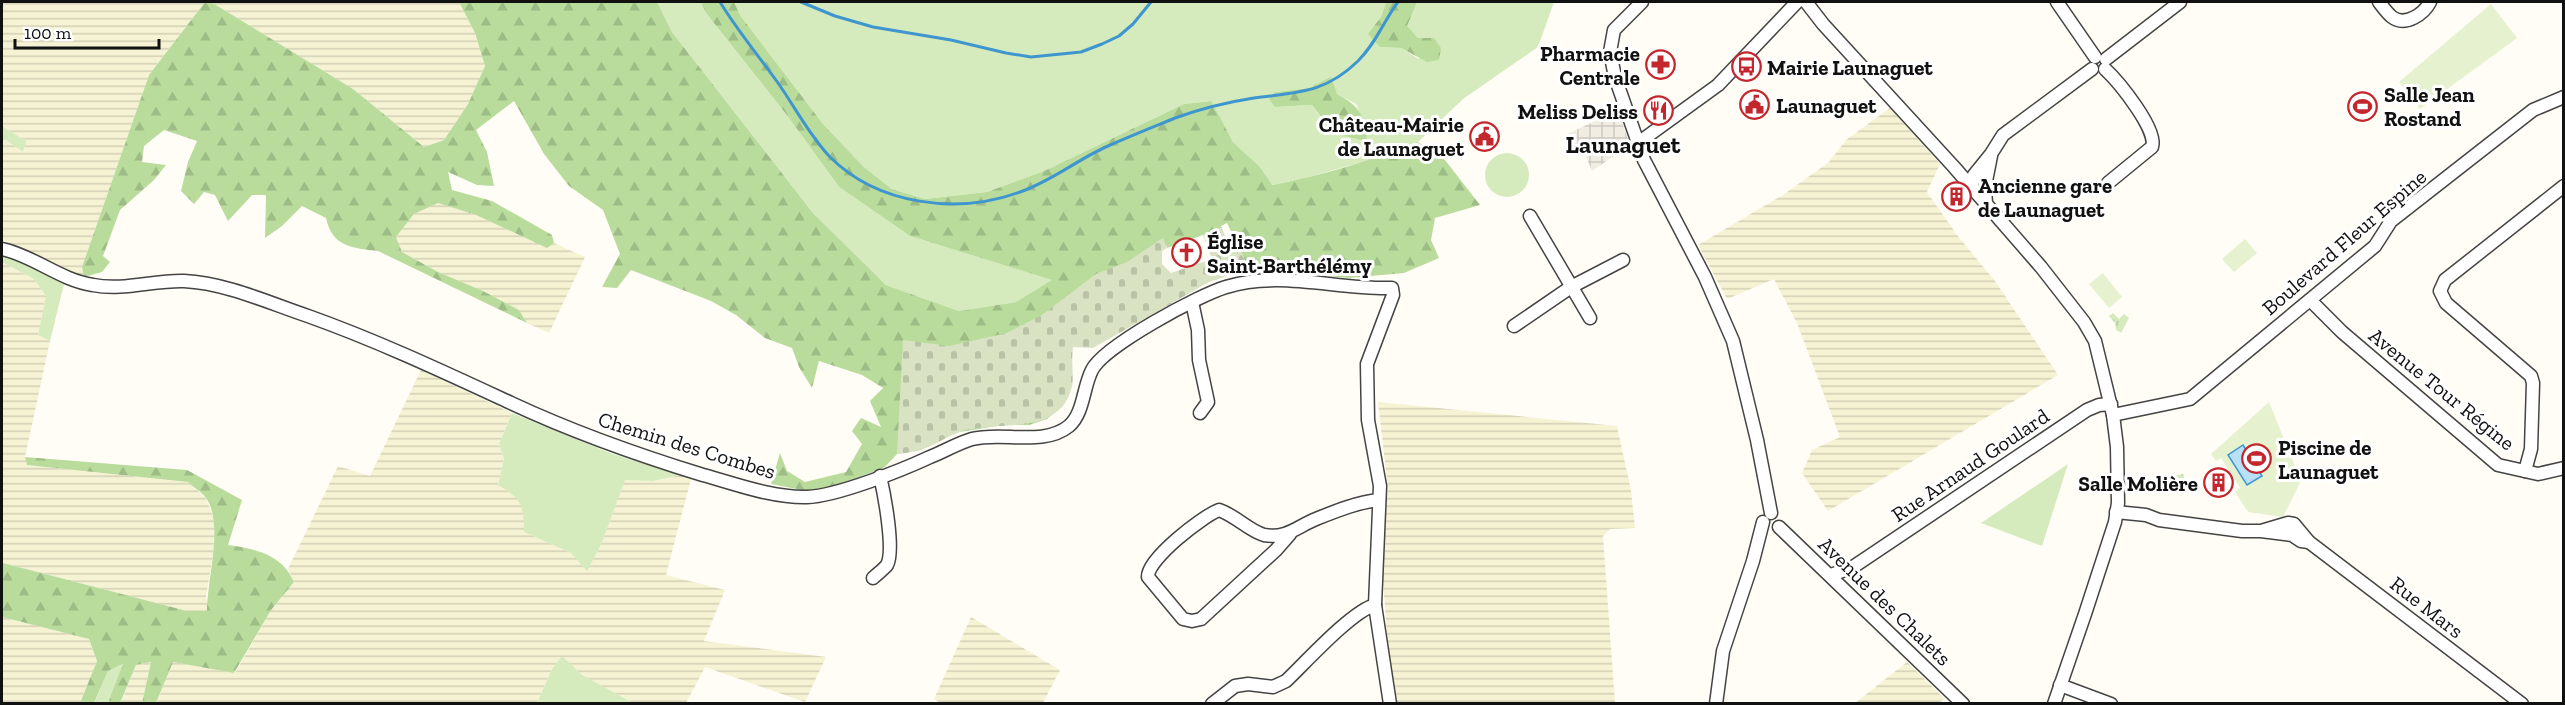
<svg xmlns="http://www.w3.org/2000/svg" width="2565" height="705" font-family="'Zilla Slab',serif">
<style>
.farmland{fill:url(#farmland-rules)}
.grass{fill:#d5ebbd;fill-rule:evenodd}
.forest{fill:url(#forest-firs)}
.cemetery{fill:url(#cemetery-stones)}
.park{fill:url(#park-tufts)}
.pitch{fill:#e6f2cf}
.plaza{fill:url(#plaza-grid)}
.water{fill:#b9e0f7;stroke:#3f96cf;stroke-width:1.5}
.lines{fill:none;stroke-linecap:round;stroke-linejoin:round}
.stream{stroke:#3f96cf;stroke-width:3}
.minor-casing{stroke:#444;stroke-width:15}
.minor{stroke:#fff;stroke-width:12}
.labels{text-anchor:middle;dominant-baseline:central;stroke-width:6;stroke-linejoin:round;paint-order:stroke}
.poi-label{font-size:21px;font-weight:bold;fill:#111;stroke:#fff;text-anchor:start}
.street-label{font-size:21px;fill:#111;stroke:#fff}
.quarter-label{font-size:24px;font-weight:bold;fill:#111;stroke:#fff}
</style>
<defs>
<pattern id="farmland-rules" width="6" height="5" patternUnits="userSpaceOnUse" patternTransform="scale(1.5)"><rect width="6" height="5" fill="#f6f3d4"/><path d="M0 2.5h6" fill="none" stroke="#d2cfb5"/></pattern>
<pattern id="forest-firs" width="22" height="20" patternUnits="userSpaceOnUse" patternTransform="scale(1.5)"><rect width="22" height="20" fill="#b9dc9c"/><path d="M5 1l3.5 6h-7zM16 11l3.5 6h-7z" fill="#9ebc85"/></pattern>
<pattern id="cemetery-stones" width="16" height="16" patternUnits="userSpaceOnUse" patternTransform="scale(1.5)"><rect width="16" height="16" fill="#d9e3c4"/><path d="M2 7V4a2 2 0 0 1 4 0v3zM10 15v-3a2 2 0 0 1 4 0v3z" fill="#b9c2a7"/></pattern>
<pattern id="park-tufts" width="24" height="20" patternUnits="userSpaceOnUse" patternTransform="scale(1.5)"><rect width="24" height="20" fill="#d5ebbd"/><path d="M3 7l-1-3M5 7V3M7 7l1-3M15 17l-1-3M17 17v-4M19 17l1-3" fill="none" stroke="#b6c8a1"/></pattern>
<pattern id="plaza-grid" width="8" height="8" patternUnits="userSpaceOnUse" patternTransform="scale(1.5)"><rect width="8" height="8" fill="#f1ede2"/><path d="M0 4h8M4 0v8" fill="none" stroke="#cecac1"/></pattern>
</defs>
<rect width="100%" height="100%" fill="#fffdf5"/>
<g class="farmland">
<path d="M2 2H205L149 75 82 267 84 277 2 240V137L22 151 26 141 2 126Z"/>
<path d="M211 2H459L475 33 485 66 468 104 444 140 424 147 353 89Z"/>
<path d="M1890 108 1940 164 1927 192 1957 235 1995 281 2058 375 1828 511 1802 473 1812 450 1840 437 1797 323 1774 279 1727 299 1698 245 1783 195 1829 162 1846 140Z"/>
<path d="M438 203 476 215 546 247 554 243 585 257 549 333 527 323 519 310 483 291 438 272 402 252 396 237 414 214Z"/>
<path d="M2 262 34 279 46 296 38 335 50 341 25 457 27 465 188 482 206 498 215 522 213 555 206 596 208 611H187L3 563 2 566Z"/>
<path d="M421 370 512 413 499 444 504 459 498 485 515 495 524 510V532L571 553 587 570 601 545 625 479 653 481 680 475 691 479 666 575 725 590 704 641 826 657 805 702 705 667 686 703H633L581 675 562 657 552 669 537 703 156 704 173 662 235 673 271 610 294 582 288 569 338 466 370 476Z"/>
<path d="M1378 402 1617 426 1631 491 1635 528 1610 529 1603 536 1615 703H1397L1390 678 1383 579 1384 525 1388 488Z"/>
<path d="M2 617 89 639 97 661 80 703H2Z"/>
<path d="M971 617 1060 670 1043 703 942 704 934 699Z"/>
<path d="M151 662 142 703 120 704 136 665Z"/>
<path d="M1907 662 1945 699 1939 703H1855Z"/>
</g>
<g class="grass">
<path d="M657 2H701L706 13 786 114 839 187 910 236 1053 280 1016 302 959 311 886 285 813 213 672 32Z"/>
<path d="M734 2H1386L1381 17 1380 47 1401 48 1419 59 1418 38 1406 26 1417 2H1554L1538 47 1463 99 1418 142 1372 159 1302 179 1271 185 1260 167 1233 142 1210 101 1184 104 1044 171 987 192 925 199 892 189 864 167 823 124 740 15ZM1309 88 1337 94 1356 104 1367 129 1325 124 1312 105 1276 107 1275 92Z"/>
<path d="M2 126 26 141 23 152 2 137Z"/>
<circle cx="1507" cy="175" r="22"/>
<path d="M2 257 13 258 64 284 50 341 38 335 46 296 34 279 2 262Z"/>
<path d="M512 413 610 453 680 475 653 481 625 480 601 545 587 571 571 553 524 532C524 506 522 499 498 485L504 459 499 444Z"/>
<path d="M2068 464 2042 546 1981 523Z"/>
<path d="M562 656 582 675 633 703H537L552 669Z"/>
<path d="M124 664 108 703 94 704 108 671Z"/>
</g>
<g class="forest">
<path d="M205 2H211L353 89 424 147 444 140 468 104 485 66 475 33 459 2H657L672 32 813 213 886 285 959 311 1016 302 1052 280 910 236 839 187 786 114 706 13 701 2H734L740 15 823 124 864 167 892 189 925 199 987 192 1044 171 1184 104 1211 101 1233 142 1260 167 1272 185C1322 176 1370 160 1418 142L1445 160 1480 205 1435 218 1431 240 1439 258 1404 273 1349 278 1249 269 1227 223 1221 226 1222 228 1167 248 1166 245 1042 315 1063 406 1047 419 1029 425H1003L954 433 921 450 897 454 885 467 842 484 807 491 771 484 780 453 787 471 805 482 846 472 862 444 852 431 861 418 881 427 870 401 883 388 862 375 819 361 812 388 799 367 792 348 765 338 736 315 711 301 631 270 617 288 602 287 620 254 603 210 569 186 544 154 514 101 476 130 487 152 494 186 477 185 448 172 452 190 492 201 552 235 554 243 547 248 476 215 438 203 414 214 396 237 402 252 438 272 483 291 519 310 527 323 378 251C353 248 332 247 326 218L302 206 282 226 265 238 266 195H252L228 221 215 195 204 192 194 204 181 191 188 162 197 141 164 130 144 146 142 162 166 165 154 180 120 210 103 256 110 262 102 272 84 277 82 267 149 75Z"/>
<path d="M1386 2H1417L1407 26 1418 38H1434L1441 48 1439 60 1427 62 1401 48 1380 47 1368 34 1381 17Z"/>
<path d="M1331 77 1337 94C1359 106 1366 115 1367 141 1335 135 1331 131 1312 105L1275 107 1269 99 1275 92 1309 88Z"/>
<path d="M25 457 187 470 242 500 228 545C255 549 282 554 294 582L271 610 234 673 173 662 156 703H142L151 662 136 665 120 703H108L123 664 108 671 94 703H80L97 661 89 639 2 617 3 563 187 611H207C207 580 224 523 206 498 202 492 193 487 188 482L27 465Z"/>
</g>
<path class="cemetery" d="M1222 228 1227 241 1234 239 1249 269 1209 282 1093 348 1073 347C1071 360 1074 377 1072 386 1061 434 1007 422 971 429 952 432 937 445 920 450 913 452 905 453 897 454L903 340 949 346 1007 333 1042 315 1096 274 1127 262 1163 238 1167 248 1162 251V264L1171 273 1212 259 1203 235Z"/>
<g class="park">
<path d="M2113 313 2119 319 2124 314 2129 318 2121 333 2116 330 2115 323 2109 316Z"/>
<path d="M2183 474 2188 487 2158 493 2153 480Z"/>
</g>
<g class="pitch">
<path d="M2491 4 2517 38 2420 109 2399 82Z"/>
<path d="M2245 239 2257 253 2234 272 2222 259Z"/>
<path d="M2103 273 2122 297 2109 308 2089 284Z"/>
<path d="M2269 402 2301 481 2283 517 2248 512 2235 492 2240 488 2221 458 2216 461 2211 454Z"/>
</g>
<path class="plaza" d="M1617 108 1629 142 1627 147 1592 171 1584 152 1577 155 1567 134 1604 117 1603 112Z"/>
<path class="water" d="M2243 445 2262 476 2247 485 2228 455Z"/>
<g class="lines">
<g class="stream">
<path d="M720 2C737 30 758 55 778 83 795 107 809 135 830 157 878 205 957 215 1020 192 1052 181 1078 159 1108 146 1130 136 1153 127 1175 118 1200 109 1228 102 1254 98 1297 92 1324 94 1358 61 1377 42 1383 22 1398 2"/>
<path d="M801 2 835 16 873 27 951 40 1006 53 1031 57 1081 52 1102 44 1119 36 1133 24 1151 2"/>
</g>
<defs>
<g id="minor">
<path d="M1642 2 1614 30 1610 52 1615 77 1644 160 1705 277 1733 341 1757 440 1771 513"/>
<path d="M1806 2 1823 24 1954 167 2041 267 2084 322 2095 341 2113 415 2117 447 2118 503 2115 522 2085 614 2054 704"/>
<path d="M2057 2 2095 57"/>
<path d="M2379 2C2383 7 2387 13 2392 17 2405 27 2424 14 2430 2"/>
<path d="M2106 59 2180 2"/>
<path d="M2105 69C2119 82 2158 130 2152 147L2108 183"/>
<path d="M1638 143 1718 85 1797 2"/>
<path d="M1972 188 1974 175 1991 154 2003 135 2092 69"/>
<path d="M1986 205 1985 186 1991 156"/>
<path d="M1530 216 1590 318"/>
<path d="M2 249C34 256 60 280 93 285 123 291 154 280 184 281 226 283 269 303 308 316 378 341 444 372 511 403 573 432 638 455 703 475 736 484 773 498 807 497 837 496 902 470 930 457 943 452 958 443 972 439 1002 431 1043 447 1069 426 1084 413 1083 387 1092 370 1104 346 1199 295 1226 287 1279 270 1338 290 1392 288L1393 295 1367 364 1368 420 1380 486 1375 605 1390 704"/>
<path d="M2310 300 2342 332 2498 465 2538 474 2564 468"/>
<path d="M1192 302 1198 330 1199 360 1208 402 1200 413"/>
<path d="M1514 326 1571 287 1623 260"/>
<path d="M2113 415 2190 399 2375 246 2391 221 2533 110 2564 97"/>
<path d="M2525 471 2531 449 2533 383 2531 376 2446 303 2440 291 2445 280 2564 186"/>
<path d="M2116 512 2146 515 2159 520 2242 531H2261L2288 523 2294 524 2309 542 2301 541 2292 535 2261 531"/>
<path d="M1779 527 1963 704"/>
<path d="M1290 534 1276 550 1201 619 1192 621 1183 619 1148 577C1147 559 1203 516 1219 510 1235 515 1249 531 1264 535 1287 539 1298 526 1316 519 1336 511 1358 502 1379 500"/>
<path d="M2309 542 2522 704"/>
<path d="M1831 575 1853 567 2087 410 2099 405 2111 404"/>
<path d="M873 578C877 574 884 569 887 565 895 550 884 493 880 476"/>
<path d="M2060 685 2111 704"/>
<path d="M1212 704 1235 686 1248 684 1273 687 1286 681C1306 662 1352 611 1375 605"/>
<path d="M1716 704 1723 651 1753 561 1763 522"/>
</g>
</defs>
<use href="#minor" class="minor-casing"/>
<use href="#minor" class="minor"/>
</g>
<defs>
<symbol id="pharmacy-ring" viewBox="-11 -11 22 22"><circle r="9.5" fill="#fff" stroke="#c4262e" stroke-width="1.5"/><path d="M-2-6h4v4h4v4h-4v4h-4v-4h-4v-4h4Z" fill="#c4262e"/></symbol>
<symbol id="bus-ring" viewBox="-11 -11 22 22"><circle r="9.5" fill="#fff" stroke="#c4262e" stroke-width="1.5"/><path d="M-5-6H5V4H4V6H2V4H-2V6H-4V4H-5ZM-3.5-4V0h7V-4ZM-3.5 1.2v1.5H-2V1.2ZM2 1.2v1.5H3.5V1.2Z" fill="#c4262e"/></symbol>
<symbol id="civic-ring" viewBox="-11 -11 22 22"><circle r="9.5" fill="#fff" stroke="#c4262e" stroke-width="1.5"/><path d="M-.6-6.5H3V-4.5H.6V-3L4-1V1h2V6H-6V1h2V-1L-.6-3ZM-1.2 2.5V6h2.4V2.5Z" fill="#c4262e"/></symbol>
<symbol id="stadium-ring" viewBox="-11 -11 22 22"><circle r="9.5" fill="#fff" stroke="#c4262e" stroke-width="1.5"/><path d="M0-5a6.5 5 0 1 0 0 10a6.5 5 0 1 0 0-10ZM-3.5-1.8h7v3.6h-7Z" fill="#c4262e"/></symbol>
<symbol id="restaurant-ring" viewBox="-11 -11 22 22"><circle r="9.5" fill="#fff" stroke="#c4262e" stroke-width="1.5"/><path d="M-5-6h1v4h1v-4h1v4h1v-4h1v5L-1.5 .5V6h-2V.5L-5-1ZM5-6V6H3V1.5H1.5Q1.5-4 5-6Z" fill="#c4262e"/></symbol>
<symbol id="building-ring" viewBox="-11 -11 22 22"><circle r="9.5" fill="#fff" stroke="#c4262e" stroke-width="1.5"/><path d="M-4-6H4V6H1V3H-1V6H-4ZM-2.5-4.3h1.7v1.8h-1.7ZM.8-4.3h1.7v1.8H.8ZM-2.5-1h1.7V.8h-1.7ZM.8-1h1.7V.8H.8Z" fill="#c4262e"/></symbol>
<symbol id="church-ring" viewBox="-11 -11 22 22"><circle r="9.5" fill="#fff" stroke="#c4262e" stroke-width="1.5"/><path d="M-1.2-6h2.4v3.5h3.3v2.4h-3.3V6h-2.4V-.1h-3.3v-2.4h3.3Z" fill="#c4262e"/></symbol>
</defs>
<g fill-rule="evenodd">
<use href="#pharmacy-ring" x="1644" y="48" width="33" height="33"/>
<use href="#bus-ring" x="1730" y="50" width="33" height="33"/>
<use href="#civic-ring" x="1738" y="88" width="33" height="33"/>
<use href="#stadium-ring" x="2346" y="90" width="33" height="33"/>
<use href="#restaurant-ring" x="1642" y="94" width="33" height="33"/>
<use href="#civic-ring" x="1468" y="120" width="33" height="33"/>
<use href="#building-ring" x="1940" y="180" width="33" height="33"/>
<use href="#church-ring" x="1170" y="236" width="33" height="33"/>
<use href="#stadium-ring" x="2240" y="442" width="33" height="33"/>
<use href="#building-ring" x="2202" y="466" width="33" height="33"/>
</g>
<g class="labels">
<g class="poi-label">
<text x="1640" y="53" text-anchor="end">Pharmacie<tspan x="1640" dy="24">Centrale</tspan></text>
<text x="1767" y="67">Mairie Launaguet</text>
<text x="2384" y="94">Salle Jean<tspan x="2384" dy="24">Rostand</tspan></text>
<text x="1776" y="105">Launaguet</text>
<text x="1638" y="111" text-anchor="end">Meliss Deliss</text>
<text x="1464" y="124" text-anchor="end">Château-Mairie<tspan x="1464" dy="24">de Launaguet</tspan></text>
<text x="1978" y="185">Ancienne gare<tspan x="1978" dy="24">de Launaguet</tspan></text>
<text x="1207" y="241">Église<tspan x="1207" dy="24">Saint-Barthélémy</tspan></text>
<text x="2278" y="447">Piscine de<tspan x="2278" dy="24">Launaguet</tspan></text>
<text x="2198" y="483" text-anchor="end">Salle Molière</text>
</g>
<g class="street-label">
<text transform="translate(2344 242) rotate(-41)">Boulevard Fleur Espine</text>
<text transform="translate(2442 389) rotate(39)">Avenue Tour Régine</text>
<text transform="translate(687 445) rotate(17)">Chemin des Combes</text>
<text transform="translate(1970 465) rotate(-34)">Rue Arnaud Goulard</text>
<text transform="translate(1885 601) rotate(44)">Avenue des Chalets</text>
<text transform="translate(2427 607) rotate(38)">Rue Mars</text>
</g>
<g class="quarter-label">
<text x="1623" y="144">Launaguet</text>
</g>
</g>
<rect width="2565" height="705" fill="none" stroke="#111111" stroke-width="6"/>
<path d="M15 39v9h144v-9" fill="none" stroke="#111111" stroke-width="3"/>
<text x="24" y="39" font-size="18" fill="#111111" stroke="#ffffff" stroke-width="4.5" paint-order="stroke">100 m</text>
</svg>
